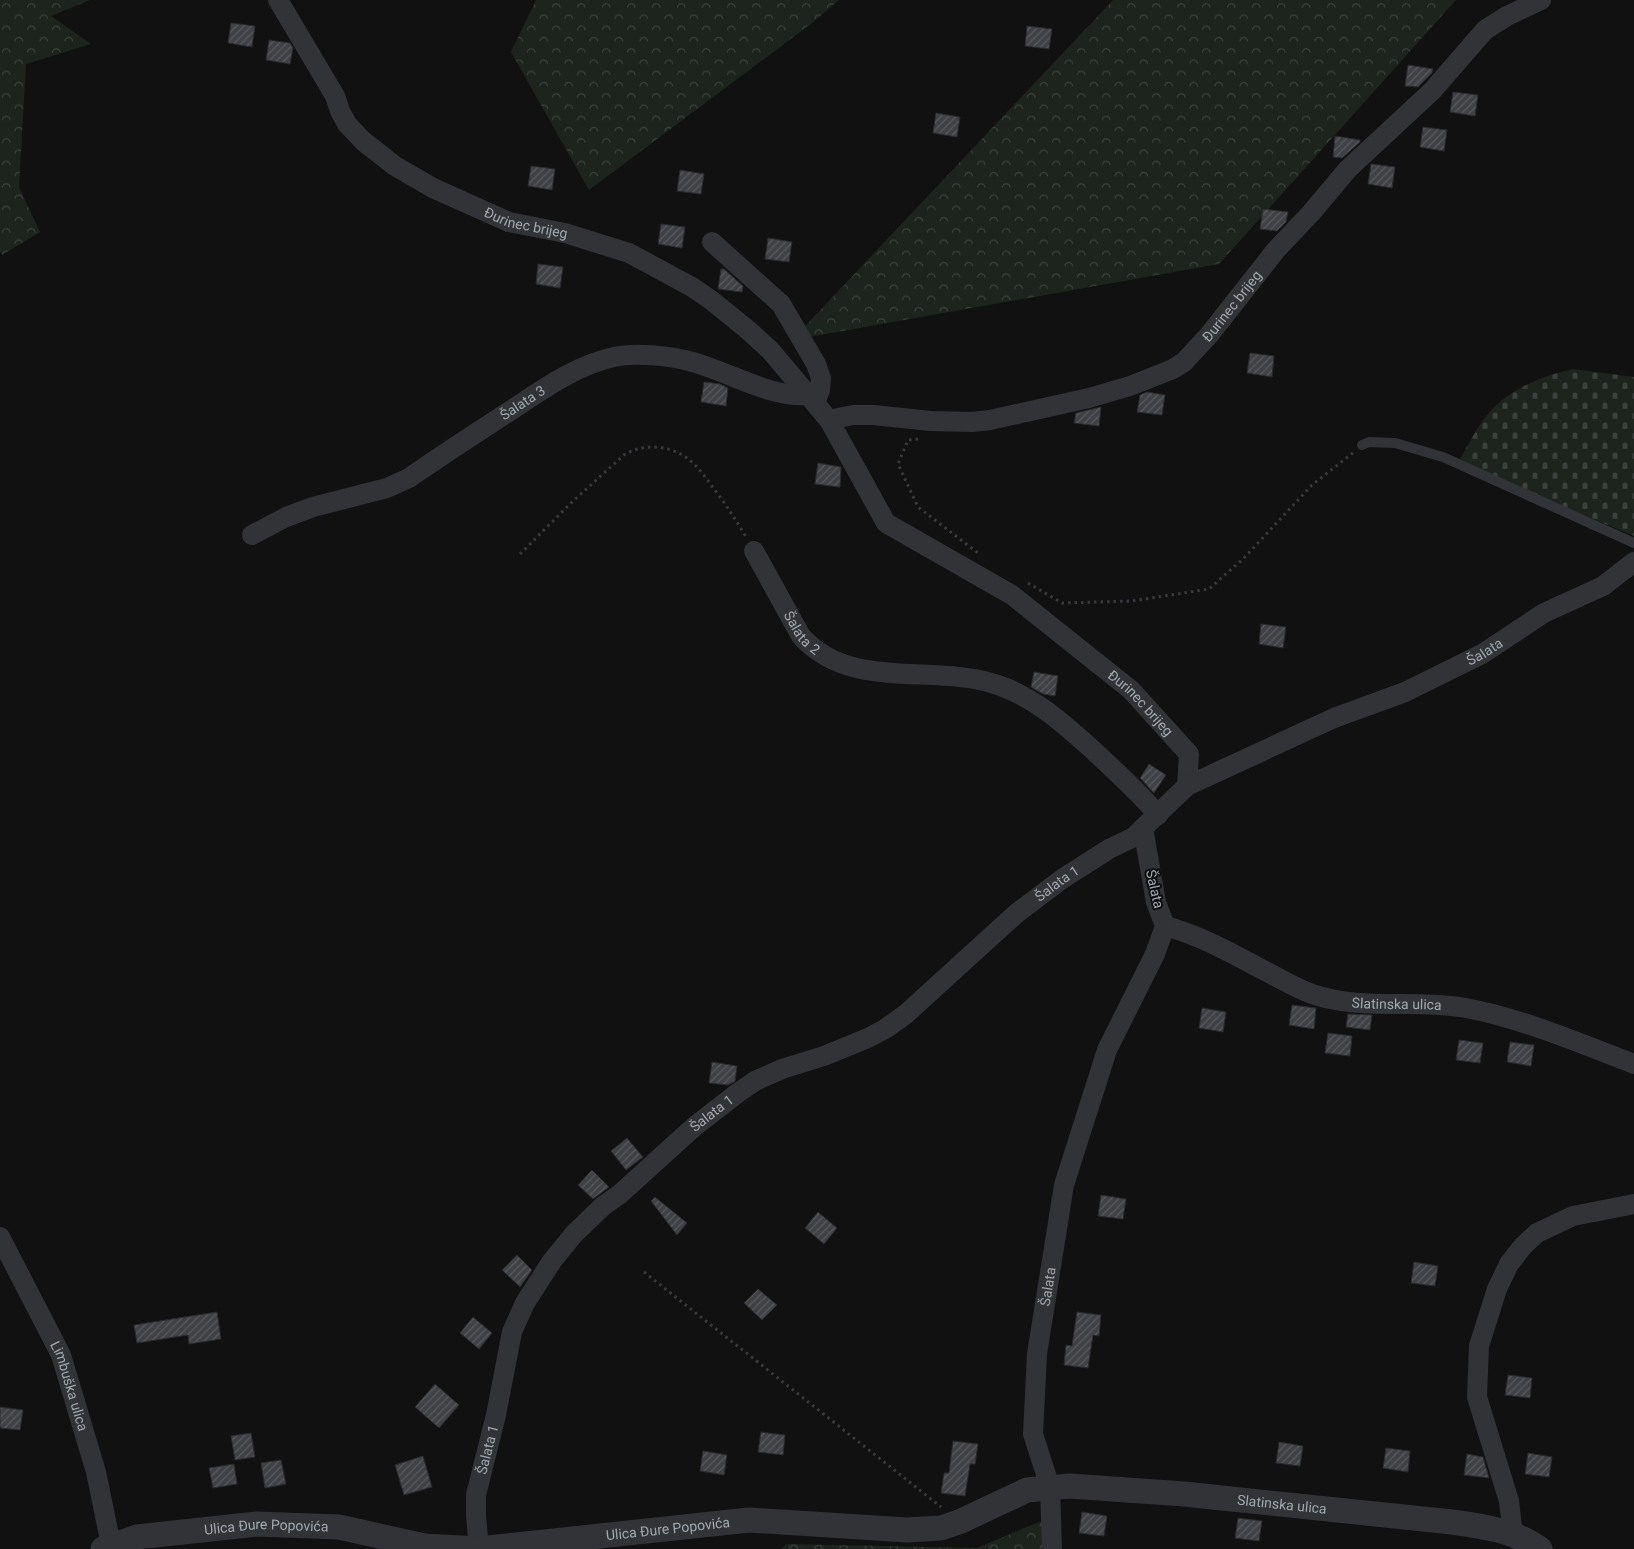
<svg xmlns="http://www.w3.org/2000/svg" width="1634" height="1549" font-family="Roboto,sans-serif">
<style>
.forest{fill:url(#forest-crowns)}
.cemetery{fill:url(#cemetery-stones)}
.building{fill:url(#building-hatch);stroke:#2b2b2e}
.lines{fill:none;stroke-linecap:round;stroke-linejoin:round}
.path{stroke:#383a3d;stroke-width:3;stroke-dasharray:2.5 4;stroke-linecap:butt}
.service{stroke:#323336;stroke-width:10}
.minor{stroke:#323336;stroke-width:20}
.tertiary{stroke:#323336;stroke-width:25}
.labels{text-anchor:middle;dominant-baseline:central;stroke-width:4;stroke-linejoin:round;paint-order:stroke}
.street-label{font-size:14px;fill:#a3a8b1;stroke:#0c0c0d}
</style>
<defs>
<pattern id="forest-crowns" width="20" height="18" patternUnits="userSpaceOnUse" patternTransform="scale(1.25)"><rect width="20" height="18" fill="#1d241e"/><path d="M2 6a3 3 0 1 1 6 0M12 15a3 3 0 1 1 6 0" fill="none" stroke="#3b413c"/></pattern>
<pattern id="cemetery-stones" width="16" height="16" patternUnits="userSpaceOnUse" patternTransform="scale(1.25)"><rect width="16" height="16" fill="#1d241e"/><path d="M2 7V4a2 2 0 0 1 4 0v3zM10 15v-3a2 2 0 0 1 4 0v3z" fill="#3b413c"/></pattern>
<pattern id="building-hatch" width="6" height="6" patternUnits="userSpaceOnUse" patternTransform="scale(1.25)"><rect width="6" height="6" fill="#404145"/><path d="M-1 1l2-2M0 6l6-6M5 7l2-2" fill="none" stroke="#585a5d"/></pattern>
</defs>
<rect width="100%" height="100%" fill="#111112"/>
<g class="forest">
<path d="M0 0H90L51 16 91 44 26 64 19 187 40 232 2 255 0 252Z"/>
<path d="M536 0H839L812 23 589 190 511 52Z"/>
<path d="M1113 0H1456L1219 264 792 340Z"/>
<path d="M1046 1519 1047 1549H781L787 1544 977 1548Z"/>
</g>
<path class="cemetery" d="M1573 369 1634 377V536L1458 462C1467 448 1474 432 1484 419 1506 390 1539 377 1573 369Z"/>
<g class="building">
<path d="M231 23 255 26 252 47 228 43Z"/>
<path d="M1027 26 1052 29 1049 49 1025 46Z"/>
<path d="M269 40 290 43 293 48 290 64 266 60Z"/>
<path d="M1408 65 1433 69 1432 73 1418 87 1405 86Z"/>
<path d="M1453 92 1478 95 1475 116 1450 112Z"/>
<path d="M936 113 960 117 957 137 933 133Z"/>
<path d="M1423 127 1447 130 1444 151 1420 147Z"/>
<path d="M1335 136 1360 140V142L1342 158 1333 157Z"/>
<path d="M1371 164 1395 167 1392 188 1368 184Z"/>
<path d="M531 166 555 169 552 190 528 186Z"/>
<path d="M680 170 704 174 701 194 677 191Z"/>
<path d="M1263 209 1288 212 1286 222 1277 231 1260 229Z"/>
<path d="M661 224 685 227 682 248 658 244Z"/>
<path d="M768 238 792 242 789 262 765 259Z"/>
<path d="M538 264 563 267 560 288 536 284Z"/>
<path d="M721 269H724L743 286 742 292 718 289Z"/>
<path d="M1250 353 1274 356 1272 377 1247 373Z"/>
<path d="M704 382 720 384 728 388 726 406 701 402Z"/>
<path d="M1147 392 1165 395 1162 415 1137 412 1140 395Z"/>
<path d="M1101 407 1099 426 1074 423 1076 413Z"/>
<path d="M818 463 841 467 840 487 815 484Z"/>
<path d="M1261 624 1286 627 1283 648 1259 644Z"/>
<path d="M1034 672 1058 676 1055 696 1043 694 1031 687Z"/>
<path d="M1149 764 1166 775 1154 793 1140 778Z"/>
<path d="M1292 1005 1316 1008 1314 1029 1289 1025Z"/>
<path d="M1202 1008 1226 1012 1223 1032 1199 1028Z"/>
<path d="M1348 1014 1372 1015 1370 1030 1346 1027Z"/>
<path d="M1328 1033 1352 1036 1350 1056 1325 1053Z"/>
<path d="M1459 1040 1483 1043 1480 1063 1456 1060Z"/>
<path d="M1510 1042 1534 1045 1531 1066 1507 1062Z"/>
<path d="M712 1062 737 1066 735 1081 728 1085 709 1083Z"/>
<path d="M627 1138 643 1157 626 1170 611 1151Z"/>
<path d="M592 1170 609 1187 593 1199 578 1185Z"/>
<path d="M1101 1195 1126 1199 1123 1219 1098 1216Z"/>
<path d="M655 1197 687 1223 677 1235 651 1201Z"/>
<path d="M818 1212 837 1228 824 1244 805 1228Z"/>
<path d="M517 1255 532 1270 520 1287 502 1270Z"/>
<path d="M1414 1262 1438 1266 1435 1286 1411 1283Z"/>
<path d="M758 1289 777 1305 762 1320 744 1303Z"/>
<path d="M217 1312 221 1339 189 1344 188 1335 137 1343 134 1325Z"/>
<path d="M1077 1312 1101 1315 1099 1336 1093 1335 1088 1368 1064 1365 1066 1345 1072 1346Z"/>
<path d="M473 1317 492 1333 479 1349 460 1333Z"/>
<path d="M1508 1375 1532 1378 1530 1398 1505 1395Z"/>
<path d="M435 1384 459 1405 439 1428 415 1407Z"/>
<path d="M0 1407 23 1410 20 1430 0 1428Z"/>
<path d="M761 1432 785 1435 783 1455 758 1452Z"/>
<path d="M251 1433 255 1457 235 1460 231 1436Z"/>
<path d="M953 1441 978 1444 975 1464H970L965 1496 941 1493 944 1473H949Z"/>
<path d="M1279 1442 1303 1446 1300 1466 1276 1463Z"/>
<path d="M1386 1448 1410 1451 1408 1472 1383 1468Z"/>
<path d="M703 1451 727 1455 724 1475 700 1471Z"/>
<path d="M1528 1453 1552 1457 1549 1477 1525 1474Z"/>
<path d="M1467 1454 1483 1457 1489 1478 1464 1475Z"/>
<path d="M423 1456 432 1487 404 1495 395 1465Z"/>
<path d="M281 1460 286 1484 265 1488 261 1463Z"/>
<path d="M234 1464 237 1484 213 1488 209 1468Z"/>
<path d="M1082 1512 1107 1516 1104 1536 1079 1533Z"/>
<path d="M1238 1518 1262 1521 1259 1541 1235 1538Z"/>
</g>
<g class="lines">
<g class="path">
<path d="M918 439 908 440 898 464 918 507 978 553"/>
<path d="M520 554 572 502 624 455C646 441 677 446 695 465 702 472 708 481 714 489 726 505 736 520 746 537"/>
<path d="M1028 583 1062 603 1132 601 1209 589 1244 558 1312 485 1354 452"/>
<path d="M644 1272 941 1507"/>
</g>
<path class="service" d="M1362 445 1369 442 1395 443 1443 457 1634 543"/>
<g class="minor">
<path id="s1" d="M278 0 335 96 340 111 347 124 363 141 395 166 433 188 509 222 565 233 629 253 692 287 711 300 748 330 770 350 829 420 886 523 1012 595 1131 690 1189 754 1187 786"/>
<path d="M712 242 781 304 816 364 821 378 820 390 815 403"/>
<path id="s2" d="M829 420 853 415H873L931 421 972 422 990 420 1089 398 1130 386 1173 369 1184 362 1209 335 1276 250 1311 213 1348 169 1432 91 1485 30 1507 16 1541 0"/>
<path id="s3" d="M252 535 286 517 313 507 387 488 409 478C442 455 476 433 510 411 542 390 576 365 614 357 635 352 669 356 689 361 726 370 771 399 809 395"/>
<path id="s4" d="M754 551 801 636C850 692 935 663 998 685 1036 698 1065 725 1094 751 1116 772 1139 792 1158 815"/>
<path id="s5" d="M1165 926C1203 936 1236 956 1271 974 1284 981 1298 989 1312 994 1362 1011 1414 999 1466 1008 1524 1019 1579 1043 1634 1064"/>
<path id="s6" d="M0 1237 61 1355 96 1472 111 1545"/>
<path d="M1513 1535 1509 1501 1477 1397 1479 1346 1497 1289 1509 1264 1523 1246 1537 1233 1573 1216 1634 1204"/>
<path id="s7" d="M479 1549 476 1516V1495L496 1415 512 1332 525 1303 552 1261 574 1234 603 1206 620 1194 695 1126 739 1092 755 1081 782 1069 824 1056 868 1038 885 1029 906 1014 1017 913 1062 879 1109 849 1134 837 1143 828"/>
<path id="s8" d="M1052 1549 1050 1487 1033 1434 1037 1354 1064 1185 1107 1050 1155 954 1165 926 1156 902 1143 828 1187 786 1334 718 1405 692 1482 654 1544 613 1603 586 1634 562"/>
</g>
<path class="tertiary" id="s9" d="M103 1549 137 1537 257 1524 339 1527 424 1546 479 1549 749 1520 907 1530 941 1528 959 1522 1027 1490 1070 1486 1184 1494 1452 1522C1482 1526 1516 1531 1540 1549"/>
</g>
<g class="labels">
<g class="street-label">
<text stroke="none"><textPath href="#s1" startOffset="350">Đurinec brijeg</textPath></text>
<text stroke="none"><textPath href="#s2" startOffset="439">Đurinec brijeg</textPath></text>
<text stroke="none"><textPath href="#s3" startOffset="304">Šalata 3</textPath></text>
<text stroke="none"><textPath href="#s4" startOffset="95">Šalata 2</textPath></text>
<text stroke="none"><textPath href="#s8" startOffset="1136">Šalata</textPath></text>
<text stroke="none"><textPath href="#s1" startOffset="1152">Đurinec brijeg</textPath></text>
<text stroke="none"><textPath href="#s7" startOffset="941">Šalata 1</textPath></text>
<text transform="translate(1155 889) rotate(77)">Šalata</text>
<text stroke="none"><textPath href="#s5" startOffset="248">Slatinska ulica</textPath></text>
<text stroke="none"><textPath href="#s7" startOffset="521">Šalata 1</textPath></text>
<text stroke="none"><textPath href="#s8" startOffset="266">Šalata</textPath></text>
<text stroke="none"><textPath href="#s6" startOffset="165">Limbuška ulica</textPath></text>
<text stroke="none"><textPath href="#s7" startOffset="101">Šalata 1</textPath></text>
<text stroke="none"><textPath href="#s9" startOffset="1195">Slatinska ulica</textPath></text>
<text stroke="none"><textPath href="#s9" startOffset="166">Ulica Đure Popovića</textPath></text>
<text stroke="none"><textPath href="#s9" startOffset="571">Ulica Đure Popovića</textPath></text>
</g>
</g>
</svg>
